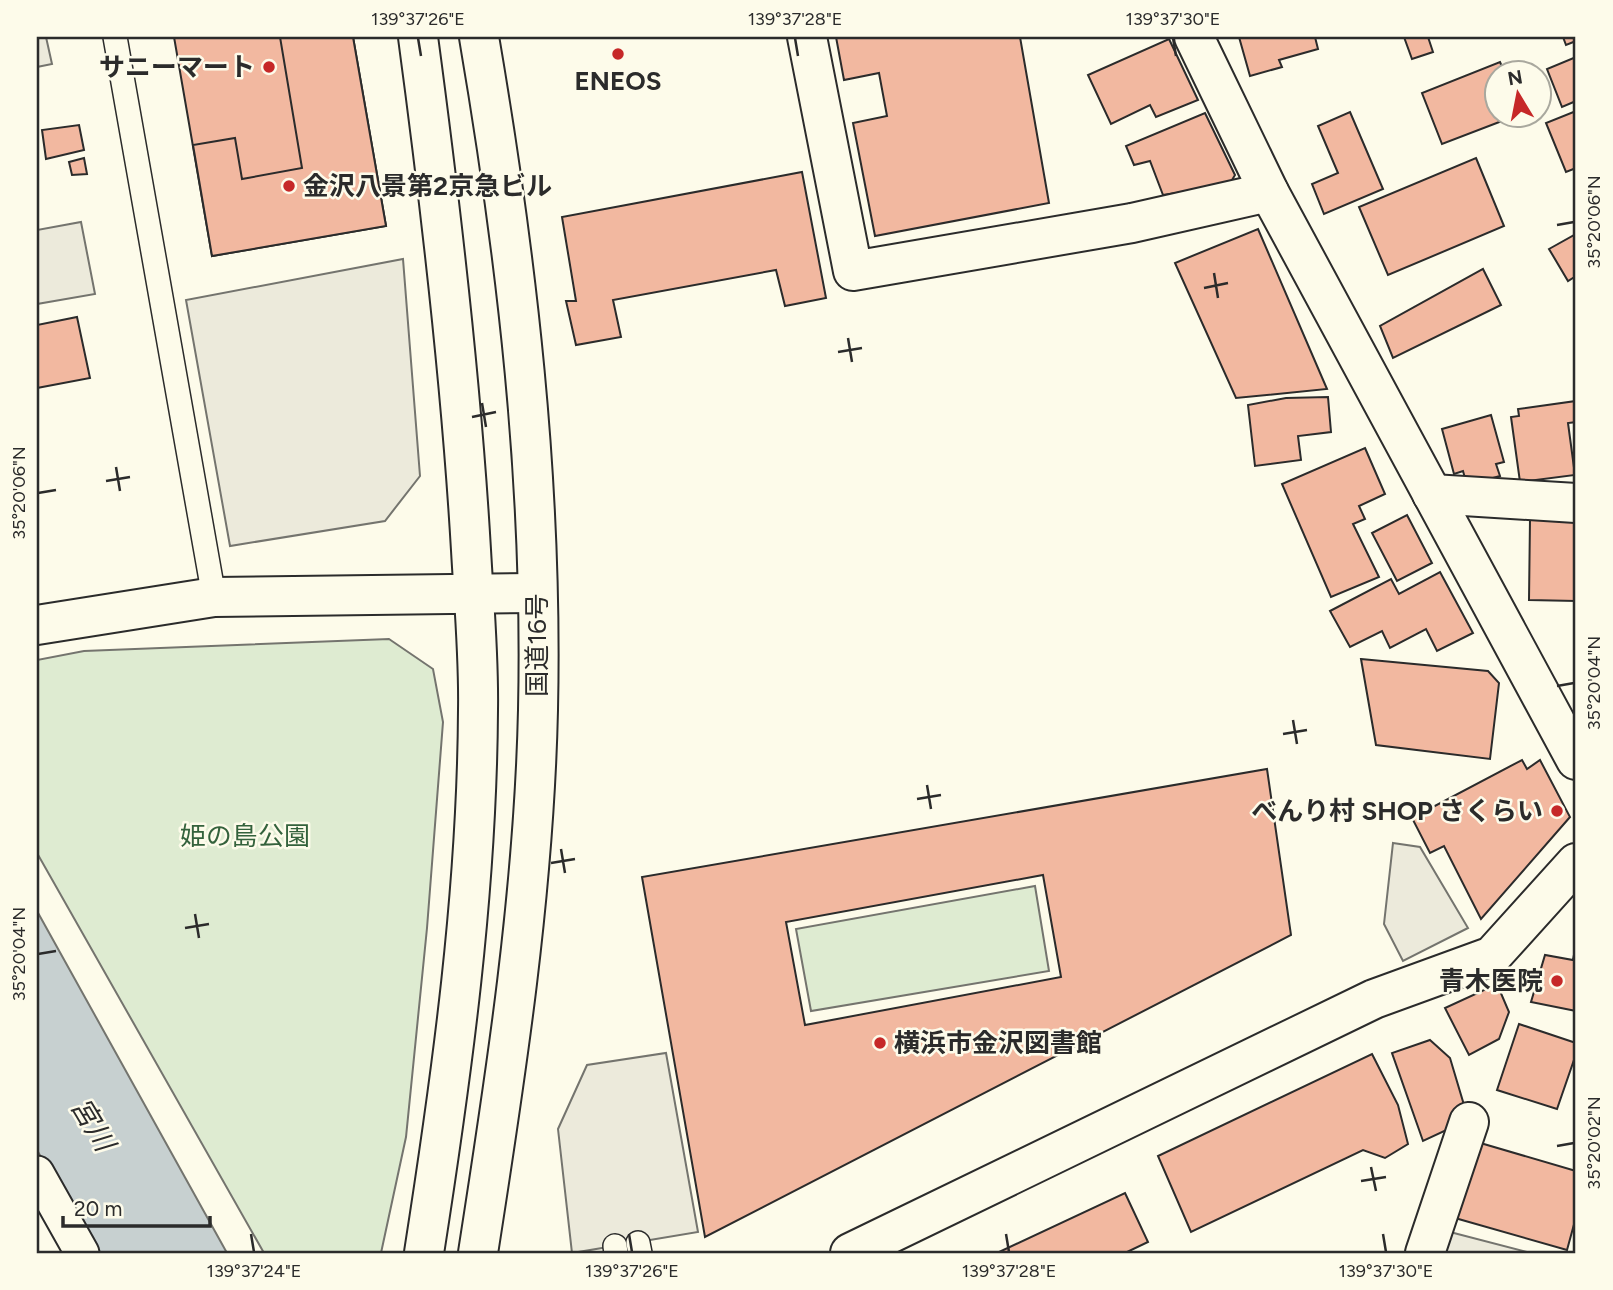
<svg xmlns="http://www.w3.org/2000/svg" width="1613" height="1290" font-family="Figtree,'Noto Sans JP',sans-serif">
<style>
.green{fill:#deebd1;stroke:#74746e;stroke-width:2}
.parking{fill:#eceadb;stroke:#74746e;stroke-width:2}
.water{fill:#c7d0d0;stroke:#74746e;stroke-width:2}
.building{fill:#f2b8a0;stroke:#2b2b2b;stroke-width:2;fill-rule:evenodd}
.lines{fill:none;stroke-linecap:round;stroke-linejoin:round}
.service-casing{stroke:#2b2b2b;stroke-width:26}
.pedestrian-casing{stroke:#2b2b2b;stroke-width:37}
.minor-casing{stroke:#2b2b2b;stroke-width:42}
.tertiary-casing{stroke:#2b2b2b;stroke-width:42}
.trunk-casing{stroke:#2b2b2b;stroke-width:42}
.service{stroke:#fdfbea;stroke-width:23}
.pedestrian{stroke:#fdfbea;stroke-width:33}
.minor{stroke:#fdfbea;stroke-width:38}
.tertiary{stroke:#fdfbea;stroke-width:38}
.trunk{stroke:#fdfbea;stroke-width:38}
.ticks{fill:none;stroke:#2b2b2b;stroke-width:2.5}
.poi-dot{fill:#c62828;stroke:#fdfbea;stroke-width:2.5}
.labels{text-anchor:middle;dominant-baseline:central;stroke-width:5;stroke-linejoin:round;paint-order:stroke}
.poi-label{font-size:26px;font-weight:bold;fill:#2b2b2b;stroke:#fdfbea;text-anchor:end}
.street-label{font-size:26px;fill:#2b2b2b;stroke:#fdfbea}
.park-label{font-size:26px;fill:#34623c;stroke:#fdfbea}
.water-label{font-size:28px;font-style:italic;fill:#2b2b2b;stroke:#fdfbea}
.neatline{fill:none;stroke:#2b2b2b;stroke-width:2.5}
.ticks-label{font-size:18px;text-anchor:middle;fill:#2b2b2b}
</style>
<rect width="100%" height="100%" fill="#fdfbea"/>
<g class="green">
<path d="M389 639 433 669 443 722 427 928 406 1137 381 1253H264L37 853V660L84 651Z"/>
<path d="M1035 886 1049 971 811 1011 796 929Z"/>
</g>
<g class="parking">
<path d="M37 37H46L52 64 37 67Z"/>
<path d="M81 222 95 294 37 304V230Z"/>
<path d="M403 259 420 476 385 521 230 546 186 300Z"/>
<path d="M1393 843 1420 847 1468 928 1403 961 1384 924Z"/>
<path d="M666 1053 698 1232 572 1253 558 1129 587 1065Z"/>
<path d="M1450 1232 1531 1253H1442Z"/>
</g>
<path class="water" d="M37 911 227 1253H95L37 1150Z"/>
<g class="building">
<path d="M174 37H353L386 226 212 256Z"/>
<path d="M280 37H353L386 226 212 256 193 145 235 138 242 179 302 168Z"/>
<path d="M836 37H1020L1049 203 875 236 853 123 887 116 879 73 844 80Z"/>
<path d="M1239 37H1315L1318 49 1279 60 1282 67 1250 76Z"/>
<path d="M1404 37H1428L1433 52 1412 59Z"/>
<path d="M1563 37H1576V41L1566 45Z"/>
<path d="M1169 39 1198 100 1156 117 1150 105 1111 124 1088 75Z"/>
<path d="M1576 57V101L1562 107 1547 69Z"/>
<path d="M1500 62 1505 74H1498V116H1515L1442 144 1422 93Z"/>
<path d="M1576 111V168L1566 172 1546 123Z"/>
<path d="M1350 112 1383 189 1324 214 1312 184 1338 173 1318 126Z"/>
<path d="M1205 113 1235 175 1229 185 1163 195 1150 161 1134 165 1126 146Z"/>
<path d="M79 125 84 150 46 159 42 130Z"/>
<path d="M84 158 87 174 72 175 69 162Z"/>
<path d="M1476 158 1504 226 1388 275 1359 207Z"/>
<path d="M802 172 826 298 785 306 776 270 613 300 621 337 576 345 566 301H576L562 217Z"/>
<path d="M1258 229 1327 389 1236 398 1175 263Z"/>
<path d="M1576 234V276L1568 281 1549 249Z"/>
<path d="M1483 269 1501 305 1393 358 1380 326Z"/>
<path d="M77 317 90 378 37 388V325Z"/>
<path d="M1328 397 1331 432 1298 436 1301 460 1255 466 1248 405 1286 398Z"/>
<path d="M1576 401V422L1568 423 1575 475 1520 482 1511 417 1519 416 1518 409Z"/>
<path d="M1491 415 1504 462 1496 464 1500 476 1467 485 1463 471 1454 474 1442 429Z"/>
<path d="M1365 448 1385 494 1359 506 1365 519 1353 524 1379 577 1331 597 1282 484Z"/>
<path d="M1407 515 1432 563 1397 581 1372 533Z"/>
<path d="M1530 519H1576V601L1529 600Z"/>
<path d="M1440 572 1473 633 1437 651 1426 629 1390 648 1382 631 1350 647 1330 611 1391 579 1399 594Z"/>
<path d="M1361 659 1488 671 1499 683 1490 759 1376 745Z"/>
<path d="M1522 760 1527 769 1540 760 1570 817 1481 919 1444 846 1430 853 1412 818Z"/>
<path d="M1267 769 1291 935 705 1237 642 877ZM1043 875 1061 977 805 1025 786 922Z"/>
<path d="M1576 944V1011L1531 1002 1545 955 1573 960Z"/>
<path d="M1497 984 1509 1012 1499 1039 1469 1055 1445 1008Z"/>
<path d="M1519 1024 1576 1043V1054L1557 1109 1497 1090Z"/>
<path d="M1430 1040 1450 1058 1464 1105 1453 1127 1423 1141 1392 1053Z"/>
<path d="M1372 1054 1398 1105 1408 1144 1385 1158 1363 1150 1191 1232 1158 1156Z"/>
<path d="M1477 1142 1576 1171V1217L1567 1250 1455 1218Z"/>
<path d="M1125 1193 1148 1242 1125 1253H997Z"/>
</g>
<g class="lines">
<defs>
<g id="service">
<path d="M115 37 214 597"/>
<path d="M638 1243 640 1253"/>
<path d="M615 1246 616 1253"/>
</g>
<path id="pedestrian" d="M37 1173 82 1253"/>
<g id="minor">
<path d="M807 37 853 271 1132 223 1269 192"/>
<path d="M1194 37 1269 192 1576 760"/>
<path d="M1432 494 1576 503"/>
<path d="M850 1253 1374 999 1492 956 1576 863"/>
<path d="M1425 1253 1469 1122"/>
</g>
<path id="tertiary" d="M37 625 214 597 537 593"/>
<g id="trunk">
<path d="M418 37C441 208 461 378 471 550 474 603 479 657 478 710 477 892 452 1074 424 1253"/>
<path d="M478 1253C506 1074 534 892 538 710 543 483 517 259 479 37"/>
</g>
</defs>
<use href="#service" class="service-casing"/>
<use href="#pedestrian" class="pedestrian-casing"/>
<use href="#minor" class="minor-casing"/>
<use href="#tertiary" class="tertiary-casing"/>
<use href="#trunk" class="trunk-casing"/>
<use href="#service" class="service"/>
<use href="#pedestrian" class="pedestrian"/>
<use href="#minor" class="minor"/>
<use href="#tertiary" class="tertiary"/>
<use href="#trunk" class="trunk"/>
</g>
<path class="ticks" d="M418 38 421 56M795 38 798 56M1173 38 1176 56M1557 225 1574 222M1214 273 1218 298M1204 288 1228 283M848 338 852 362M838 352 862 348M482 403 486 427M472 417 496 412M116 467 120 491M106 481 130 477M38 493 56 490M1557 686 1574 683M1293 720 1297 744M1283 734 1307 730M927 785 931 809M917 799 941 795M561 849 565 873M551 863 575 859M195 914 199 938M185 928 209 924M38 954 56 951M1557 1146 1574 1143M1371 1167 1376 1191M1361 1181 1386 1177M251 1234 254 1252M629 1234 632 1252M1006 1234 1009 1252M1383 1234 1386 1252"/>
<g class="poi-dot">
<circle cx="618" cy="54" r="7"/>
<circle cx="269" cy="67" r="7"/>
<circle cx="289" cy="186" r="7"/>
<circle cx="1557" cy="811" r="7"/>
<circle cx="1557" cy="981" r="7"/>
<circle cx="880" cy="1043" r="7"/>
</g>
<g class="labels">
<g class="poi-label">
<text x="255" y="67">サニーマート</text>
<text x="618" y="81" text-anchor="middle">ENEOS</text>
<text x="303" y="186" text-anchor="start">金沢八景第2京急ビル</text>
<text x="1543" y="811">べんり村 SHOP さくらい</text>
<text x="1543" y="981">青木医院</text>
<text x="894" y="1043" text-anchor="start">横浜市金沢図書館</text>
</g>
<g class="street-label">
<text transform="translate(537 645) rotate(-90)">国道16号</text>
</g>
<g class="park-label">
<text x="245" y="836">姫の島公園</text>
</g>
<g class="water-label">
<text transform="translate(93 1124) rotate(59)">宮川</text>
</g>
</g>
<rect width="1613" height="1290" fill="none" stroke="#fdfbea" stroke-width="77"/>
<g transform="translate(1518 94) rotate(350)"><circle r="33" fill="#fdfbea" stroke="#a9a89e" stroke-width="2"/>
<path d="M0-5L12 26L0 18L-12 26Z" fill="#c62828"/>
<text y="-10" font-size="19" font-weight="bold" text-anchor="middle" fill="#2b2b2b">N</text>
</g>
<path d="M63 1216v10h147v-10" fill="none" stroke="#2b2b2b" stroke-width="3.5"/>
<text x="74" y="1216" font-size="21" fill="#2b2b2b" stroke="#fdfbea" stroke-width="5" paint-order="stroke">20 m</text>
<rect x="38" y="38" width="1536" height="1214" class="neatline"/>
<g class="ticks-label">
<text x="418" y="25">139°37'26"E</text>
<text x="795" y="25">139°37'28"E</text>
<text x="1173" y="25">139°37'30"E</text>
<text transform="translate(1594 222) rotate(-90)" y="6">35°20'06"N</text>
<text transform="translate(19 493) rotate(-90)" y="6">35°20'06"N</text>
<text transform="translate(1594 683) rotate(-90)" y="6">35°20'04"N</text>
<text transform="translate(19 954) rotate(-90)" y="6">35°20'04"N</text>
<text transform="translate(1594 1143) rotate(-90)" y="6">35°20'02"N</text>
<text x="254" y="1277">139°37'24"E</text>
<text x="632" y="1277">139°37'26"E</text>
<text x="1009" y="1277">139°37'28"E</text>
<text x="1386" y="1277">139°37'30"E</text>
</g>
</svg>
